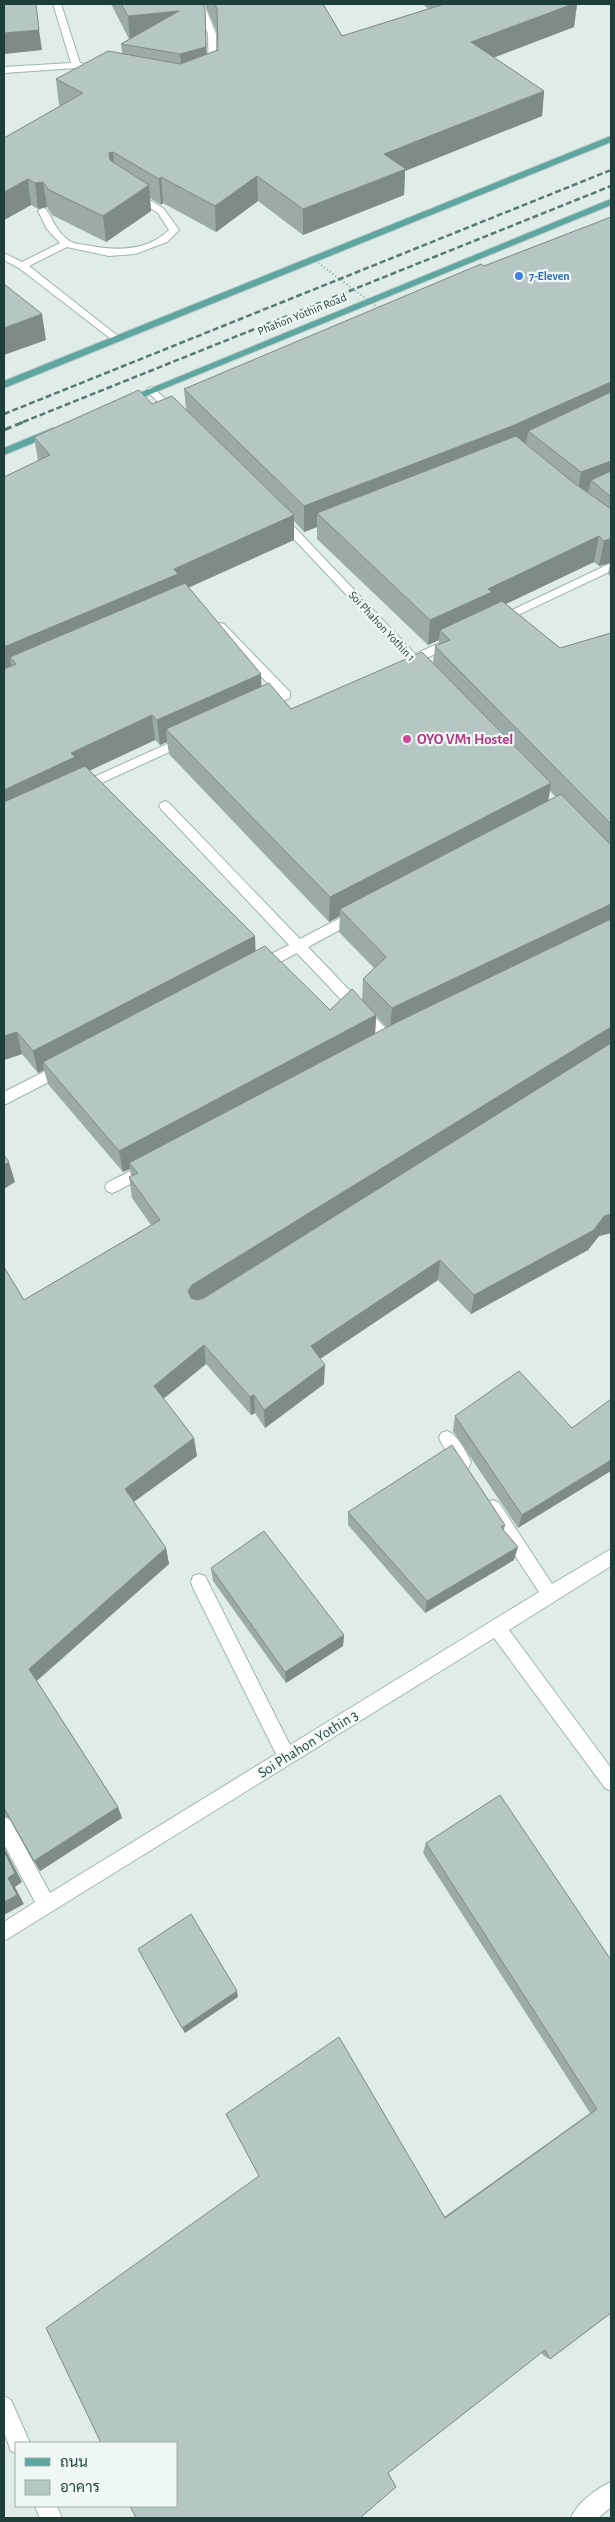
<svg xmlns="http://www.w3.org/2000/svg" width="615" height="2522" font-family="'Alegreya Sans',Sarabun,sans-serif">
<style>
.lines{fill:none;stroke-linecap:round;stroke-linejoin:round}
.lane-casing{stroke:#a1b4b0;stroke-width:2}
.street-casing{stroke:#a1b4b0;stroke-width:2}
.primary-casing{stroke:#c0c9c8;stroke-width:2}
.lane{fill:#fff;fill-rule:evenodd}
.street{fill:#fff;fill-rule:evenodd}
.primary{fill:#5ea7a0;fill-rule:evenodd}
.rail-far1{stroke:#587a76;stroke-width:2.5;stroke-dasharray:6 3;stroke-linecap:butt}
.rail{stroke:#587a76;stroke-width:3;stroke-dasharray:8 4;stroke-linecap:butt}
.path-bridge{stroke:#7bb3ab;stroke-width:2;stroke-dasharray:1 2.5;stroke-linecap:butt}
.wall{fill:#9baba7;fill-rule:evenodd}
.shaded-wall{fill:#7e8b88}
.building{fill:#b4c7c2;stroke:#7e8b88}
.shop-dot{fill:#3f7fe0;stroke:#f0f8f5;stroke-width:2}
.hotel-dot{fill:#d1479c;stroke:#f0f8f5;stroke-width:2}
.labels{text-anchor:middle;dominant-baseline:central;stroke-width:4.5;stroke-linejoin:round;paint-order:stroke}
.far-shop-label{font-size:12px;font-weight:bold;fill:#366cbe;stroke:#f0f8f5;text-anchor:start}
.far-street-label{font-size:12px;fill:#1e3e3a;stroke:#f0f8f5}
.hotel-label{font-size:15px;font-weight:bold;fill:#b23c85;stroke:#f0f8f5;text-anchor:start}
.street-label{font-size:15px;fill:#1e3e3a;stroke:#f0f8f5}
</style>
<rect width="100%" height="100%" fill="#dfece8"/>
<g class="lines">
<defs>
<g id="lane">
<path d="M53 4H61L80 63 103 67V71L76 68 4 73V67L71 63Z"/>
<path d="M196 4H204L216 34V74L209 72 208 34Z"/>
<path d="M134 190 164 209 179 230 167 242 135 254 109 256 67 247 29 266 119 337 120 339 115 342 19 268 4 260V253L22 262 60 243 47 229 38 211 43 208 46 209C53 220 57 232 68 240 72 244 81 244 86 245 115 251 147 252 169 230L158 213 131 195V191Z"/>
<path d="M220 623 224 624 290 692V698L266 708H258V702L278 694 216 630V624Z"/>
<path d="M187 735 193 739 191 742 84 791 80 792 74 788 76 785Z"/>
</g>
<g id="street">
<path d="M152 387 179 411V415H171L148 392V388Z"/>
<path d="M280 515 284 516 415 654 451 638 457 642 455 645 422 660 430 670 424 674 420 673 276 520V516Z"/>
<path d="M611 563V571L501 623 497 624 491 620Z"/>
<path d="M165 801 169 803 300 939 352 912H362L364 915 362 918 308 947 393 1036 395 1040 393 1044H383L297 953 265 970H255L253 966 255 962 289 945 161 809 159 806 161 803Z"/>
<path d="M65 1061 70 1063 72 1067 70 1071 4 1105V1092Z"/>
<path d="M146 1163 151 1165 153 1169 151 1173 117 1191 112 1193 107 1191 105 1187 107 1183Z"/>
<path d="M447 1431C458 1435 466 1452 471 1462L469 1467 463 1469C452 1465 444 1448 439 1438L441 1433Z"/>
<path d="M493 1500 499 1503 552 1584 611 1549V1566L509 1630 611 1768V1791L605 1788 494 1638 4 1941V1922L35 1902 4 1844V1817L10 1820 50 1893 276 1754 193 1588 191 1582 193 1576 199 1574 205 1576 290 1745 539 1592 487 1513 485 1508 487 1503Z"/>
<path d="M4 2396 11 2400 30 2443H16V2453L11 2451 4 2432Z"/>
<path d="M611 2482V2507L598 2518H571C576 2504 597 2488 611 2482Z"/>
<path d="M35 2506H57L62 2518H40Z"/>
</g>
<g id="primary">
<path d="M611 136V142L4 388V381Z"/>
<path d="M611 199V205L129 403 125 404 120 401Z"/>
<path d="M53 428 58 431 57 433 4 455V448Z"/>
</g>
</defs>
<use href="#lane" class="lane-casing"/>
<use href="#street" class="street-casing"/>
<use href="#primary" class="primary-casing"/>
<use href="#lane" class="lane"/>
<use href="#street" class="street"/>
<use href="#primary" class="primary"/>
<g class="rail-far1">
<path d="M4 414 611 170"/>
<path d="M23 422 611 186"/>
</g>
<path class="rail" d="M4 430 26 421"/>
<path class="path-bridge" d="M310 257 380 309"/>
</g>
<g class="wall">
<path d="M111 4H203L207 54 218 50 217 33 205 4H323L342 36 429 9 422 4H577L574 27 494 57 544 91 542 116 405 171 404 195 303 235 258 201 216 232 163 203 161 205 150 198 151 211 106 242 52 215 47 207 38 209 31 205 4 220V138L61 106 59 105 56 79 122 53 121 44 129 39Z"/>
<path d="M611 217V577L608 574 610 563 599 566 594 562 506 604 560 648 611 633V1233L599 1236 588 1250 471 1314 438 1280 320 1359 324 1384 265 1428 255 1413 251 1415 206 1364 163 1399 197 1456 134 1502 166 1548 169 1564 37 1681 118 1807 122 1818 40 1871 10 1819 4 1816V1267L24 1300 151 1225 132 1198 129 1177 131 1176 130 1169 123 1172 48 1084 44 1070 38 1073 22 1054 4 1060V477L38 461 34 437 152 404 186 409 184 389 484 266ZM294 521 304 532 317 527V539L428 645 439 640V645L435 646 433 664 291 709 262 687 189 587 294 540ZM155 740 160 745 167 742 169 754 329 922 340 916 339 932 374 968 363 979 362 1001 330 1010 256 951 89 771ZM550 791 556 797 548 801ZM376 1016 387 1028 375 1034Z"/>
<path d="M455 1416 572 1428 518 1528 453 1431Z"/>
<path d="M348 1512 505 1525 504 1530 514 1560 425 1613 348 1525Z"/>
<path d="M211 1568 344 1635 343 1646 286 1683 213 1581Z"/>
<path d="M426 1843 611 1960V2313L550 2359 544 2356 541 2352 388 2472 396 2487 360 2518 444 2217 590 2113 423 1853Z"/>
</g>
<g class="shaded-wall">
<path d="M573 4H577L574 27 469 67 471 42Z"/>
<path d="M205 9 207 72 182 79 180 54Z"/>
<path d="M179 11 130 41 128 16Z"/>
<path d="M39 30 42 50 4 54V33Z"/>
<path d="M544 91 542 116 405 171 404 195 303 235V209L384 154Z"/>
<path d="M113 152 115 177 112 186 109 153Z"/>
<path d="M257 176 258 201 216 232 215 206Z"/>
<path d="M161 177 163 203 161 205 159 179Z"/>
<path d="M28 179 31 205 4 220V192Z"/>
<path d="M43 182 47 207 38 209 35 183Z"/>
<path d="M149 185 151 211 106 242 103 216Z"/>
<path d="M42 314 46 340 4 355V328Z"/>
<path d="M611 382V405L528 431 526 444 509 451 317 513V527L304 532V506Z"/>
<path d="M611 461V484L591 480 588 493 577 498 581 472Z"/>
<path d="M294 515V540L179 592 16 664 10 657 12 670 6 672 4 659V647Z"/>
<path d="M599 536 594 562 489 612 440 630 439 640 428 645 430 620 488 589Z"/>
<path d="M611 538V558L610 563 599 566 604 541Z"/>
<path d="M261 674 262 699 166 729 167 742 160 745 157 720Z"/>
<path d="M152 715 155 740 78 776 4 816V790L71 753Z"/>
<path d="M551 783 547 808 340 909V916L329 922 330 897Z"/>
<path d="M611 904V925L390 1031 392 1008Z"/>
<path d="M255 936 256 959 43 1062 44 1070 38 1073 33 1051Z"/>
<path d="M376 1015 375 1038 129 1163 130 1169 123 1172 119 1151Z"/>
<path d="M611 1026V1041L610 1046 194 1304 188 1291 192 1285Z"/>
<path d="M17 1032 22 1054 4 1060V1036Z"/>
<path d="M9 1162 15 1182 4 1189V1165Z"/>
<path d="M611 1214V1233L599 1236 588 1250 471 1314 474 1295 604 1216Z"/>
<path d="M440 1260 438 1280 311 1365V1346Z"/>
<path d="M204 1345 206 1364 157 1404 154 1386Z"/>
<path d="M325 1365 324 1384 265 1428 264 1410Z"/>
<path d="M254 1395 255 1413 251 1415 250 1397Z"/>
<path d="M194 1438 197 1456 129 1505 125 1489Z"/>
<path d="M611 1460V1471L518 1528 522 1515Z"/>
<path d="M518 1547 514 1560 425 1613 427 1601Z"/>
<path d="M166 1548 169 1564 35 1682 29 1669Z"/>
<path d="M344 1635 343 1646 286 1683 285 1672Z"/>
<path d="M118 1807 122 1818 40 1871 34 1861Z"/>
<path d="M4 1847 22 1882 15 1887 24 1904 4 1915V1902L8 1878Z"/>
<path d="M237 1991 238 1997 185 2033 182 2028Z"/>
</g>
<g class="building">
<path d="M4 4H36L39 30 4 33Z"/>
<path d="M121 4H203L205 9 206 47 180 54 121 44 179 11 128 16Z"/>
<path d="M215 4H323L342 36 444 4H573L471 42 544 91 384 154 406 169 303 209 257 176 215 206 161 177 159 179 113 152 109 153 110 160 149 185 103 216 49 190 43 182 35 183 28 179 4 192V138L83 93 56 79 108 51 180 64 218 50 217 9Z"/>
<path d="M611 217V382L512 426 304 506 184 389 481 264 484 266Z"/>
<path d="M4 284 42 314 4 328Z"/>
<path d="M139 390 152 404 172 396 294 515 174 569 178 574 4 647V477L50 455 34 437Z"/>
<path d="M611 392V461L581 472 528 431Z"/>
<path d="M516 436 574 483 611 509V538L604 541 599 536 488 589 492 592 430 620 317 513Z"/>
<path d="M611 471V497L591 480Z"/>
<path d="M185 583 261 674 157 720 152 715 71 753 75 757 4 790V669L16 664 10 657Z"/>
<path d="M502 601 560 648 611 633V824L435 646 450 640 440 630Z"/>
<path d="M422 652 551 783 330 897 166 729 269 683 291 709Z"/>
<path d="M85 766 255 936 33 1051 17 1032 4 1036V802Z"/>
<path d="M561 794 610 844 611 845V904L392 1008 363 979 386 957 340 909Z"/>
<path d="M611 919V1027L192 1285 188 1291 191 1298 197 1300 204 1298 611 1043V1214L604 1216 594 1230 474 1295 440 1260 311 1346 325 1365 264 1410 254 1395 250 1397 204 1345 154 1386 194 1438 125 1489 166 1548 29 1669 118 1807 34 1861 4 1808V1267L24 1300 160 1220 129 1177 138 1173 129 1163 395 1023Z"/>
<path d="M265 946 330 1010 352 989 376 1015 119 1151 43 1062Z"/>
<path d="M4 1155 9 1162 4 1165Z"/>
<path d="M519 1371 572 1428 611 1399V1460L522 1515 455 1416Z"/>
<path d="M452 1445 505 1525 501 1527 518 1547 427 1601 348 1512Z"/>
<path d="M264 1531 344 1635 285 1672 211 1568Z"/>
<path d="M500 1795 611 1960V2313L550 2359 545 2350 388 2473 396 2487 360 2518H136L130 2506H176V2443H101L46 2328 259 2176 226 2114 339 2037 445 2218 597 2109 426 1843Z"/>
<path d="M4 1851 15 1873 8 1878 17 1895 4 1902Z"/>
<path d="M191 1914 237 1991 182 2028 138 1949Z"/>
</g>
<circle class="shop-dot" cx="519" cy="276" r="5"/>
<circle class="hotel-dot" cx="407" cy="739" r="5"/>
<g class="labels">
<g class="far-shop-label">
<text x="529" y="276">7-Eleven</text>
</g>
<g class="far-street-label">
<text transform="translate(302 314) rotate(-22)">Phahon Yothin Road</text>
<text transform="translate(382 626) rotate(47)">Soi Phahon Yothin 1</text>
</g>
<g class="hotel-label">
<text x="417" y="739">OYO VM1 Hostel</text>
</g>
<g class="street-label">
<text transform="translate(308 1744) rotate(-32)">Soi Phahon Yothin 3</text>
</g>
</g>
<rect width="615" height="2522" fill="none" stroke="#1e3e3a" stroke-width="10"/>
<rect x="15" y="2442" width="162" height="65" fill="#f0f8f5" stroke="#9caeaa"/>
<rect x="25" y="2458" width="25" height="8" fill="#5ea7a0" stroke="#9caeaa"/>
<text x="60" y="2467" font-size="15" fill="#1e3e3a">ถนน</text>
<rect x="25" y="2480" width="25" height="15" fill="#b4c7c2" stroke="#9caeaa"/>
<text x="60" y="2492" font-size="15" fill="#1e3e3a">อาคาร</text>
</svg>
